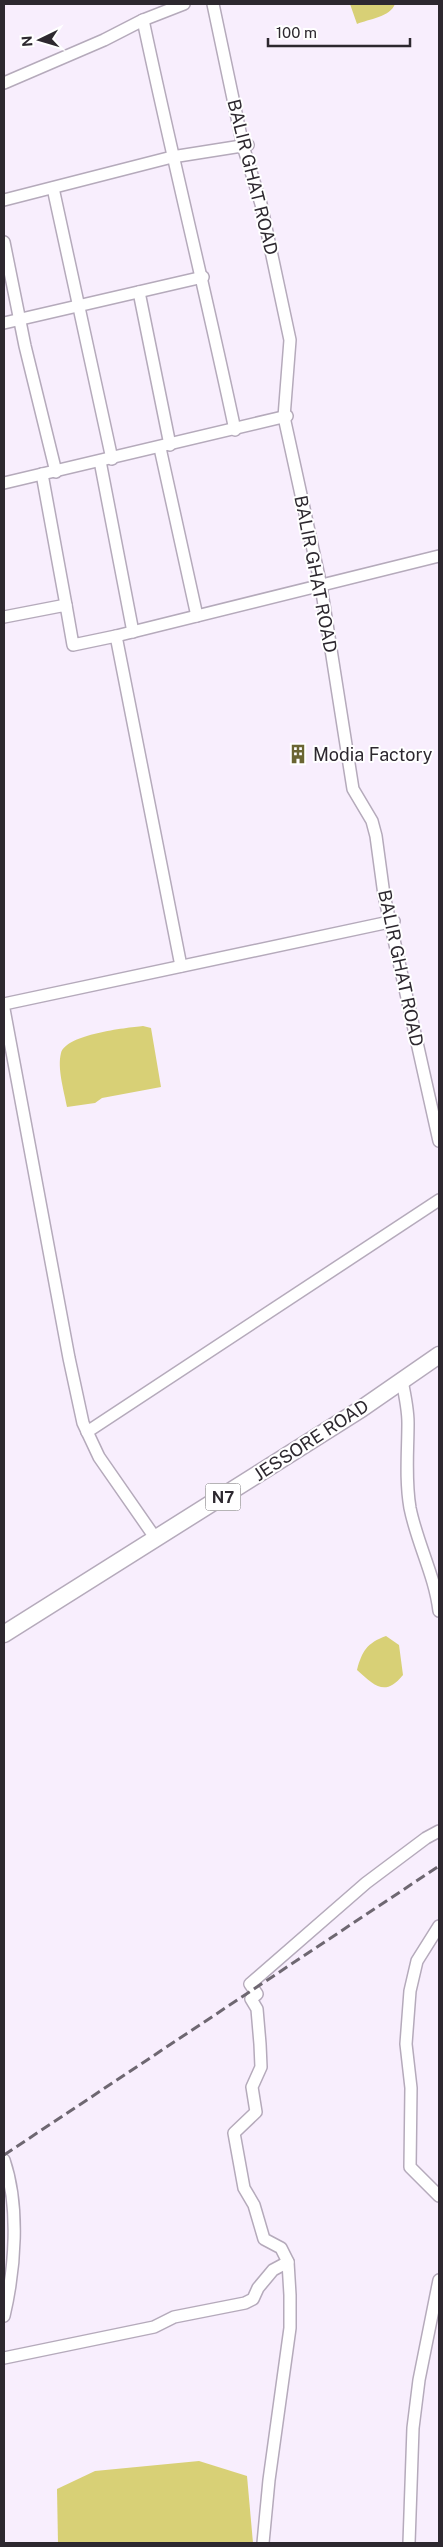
<svg xmlns="http://www.w3.org/2000/svg" width="443" height="2547" font-family="'Public Sans',sans-serif">
<style>
.water{fill:#d8d076}
.lines{fill:none;stroke-linecap:round;stroke-linejoin:round}
.minor-casing{stroke:#b5aabb;stroke-width:14}
.highway-casing{stroke:#b5aabb;stroke-width:19}
.minor{stroke:#fff;stroke-width:11}
.highway{stroke:#fff;stroke-width:16}
.rail{stroke:#6e6771;stroke-width:3;stroke-dasharray:10 5;stroke-linecap:butt}
.labels{text-anchor:middle;dominant-baseline:central;stroke-width:4;stroke-linejoin:round;paint-order:stroke}
.shield{fill:#fff;stroke:#6c686d;stroke-width:1}
.shield-label{font-size:16px;font-weight:bold;fill:#2d282f}
.street-label{font-size:18px;fill:#2d282f;stroke:#fff}
.poi-label{font-size:18px;fill:#2d282f;stroke:#fff;text-anchor:start}
</style>
<rect width="100%" height="100%" fill="#f8eefd"/>
<g class="water">
<path d="M350 4H395C390 17 369 19 357 24Z"/>
<path d="M143 1026 151 1028 161 1087 102 1098 95 1103 67 1107C64 1091 57 1068 61 1053 67 1034 125 1028 143 1026Z"/>
<path d="M386 1636 399 1645 403 1675C385 1697 375 1686 357 1670 362 1651 367 1643 386 1636Z"/>
<path d="M199 2461 247 2476 253 2543H58L57 2489 95 2471Z"/>
</g>
<g class="lines">
<defs>
<g id="minor">
<path d="M213 4 243 146 261 204 290 340 284 417 321 586 353 789 372 821 376 836 384 895 439 1141"/>
<path d="M143 20C172 157 206 293 235 430"/>
<path d="M4 83 104 40 143 20 184 4"/>
<path d="M53 188 112 459"/>
<path d="M4 200 172 157 248 145"/>
<path d="M4 242 25 346 56 472"/>
<path d="M139 292 170 445"/>
<path d="M4 323 203 277"/>
<path d="M160 448 197 616"/>
<path d="M100 461 133 632"/>
<path d="M42 474 66 605"/>
<path d="M4 483 287 416"/>
<path d="M4 617 66 605 73 645 116 636 181 966"/>
<path d="M116 636 439 556"/>
<path d="M4 1004 394 921"/>
<path d="M4 1009 69 1358 83 1423 99 1457 156 1539"/>
<path d="M402 1381C405 1395 408 1409 408 1423 408 1451 405 1479 410 1508 417 1543 435 1576 439 1611"/>
<path d="M87 1432 439 1200"/>
<path d="M439 1926 417 1961 410 1991 406 2044 411 2088 410 2167 439 2196"/>
<path d="M4 2160C20 2207 15 2269 4 2316"/>
<path d="M4 2358 154 2327 174 2317 245 2303 253 2299 258 2288 273 2270 288 2262"/>
<path d="M263 2543 269 2480 290 2328V2295L288 2262 281 2248 264 2239 254 2205 244 2188 234 2133 256 2112 252 2087 261 2067 260 2044 257 2009 251 1999 257 1994 250 1984 366 1883 426 1838 439 1831"/>
<path d="M409 2543 413 2428 419 2380 439 2280"/>
</g>
<path id="highway" d="M4 1634 361 1409 439 1355"/>
</defs>
<use href="#minor" class="minor-casing"/>
<use href="#highway" class="highway-casing"/>
<use href="#minor" class="minor"/>
<use href="#highway" class="highway"/>
<path class="rail" d="M4 2155 439 1866"/>
</g>
<defs>
<symbol id="building-bare" viewBox="-9 -9 18 18"><path d="M-4-6H4V6H1V3H-1V6H-4ZM-2.5-4.3h1.7v1.8h-1.7ZM.8-4.3h1.7v1.8H.8ZM-2.5-1h1.7V.8h-1.7ZM.8-1h1.7V.8H.8Z" fill="#6a6532" stroke="#fff" stroke-width="2.5" paint-order="stroke"/></symbol>
</defs>
<g fill-rule="evenodd">
<use href="#building-bare" x="284" y="740" width="28" height="28"/>
</g>
<g class="labels">
<rect class="shield" x="205.5" y="1483.5" width="35" height="27" rx="4"/>
<g class="shield-label">
<text x="223" y="1497">N7</text>
</g>
<g class="street-label">
<text transform="translate(253 177) rotate(76)">BALIR GHAT ROAD</text>
<text transform="translate(316 574) rotate(79)">BALIR GHAT ROAD</text>
<text transform="translate(401 968) rotate(78)">BALIR GHAT ROAD</text>
<text transform="translate(311 1440) rotate(-33)">JESSORE ROAD</text>
</g>
<g class="poi-label">
<text x="313" y="754">Modia Factory</text>
</g>
</g>
<rect width="443" height="2547" fill="none" stroke="#2d282f" stroke-width="10"/>
<g transform="translate(40 40) rotate(265)" stroke="#ffffff" stroke-width="4" paint-order="stroke">
<path d="M0-4L9 19L0 12L-9 19Z" fill="#2d282f"/>
<text y="-8" font-size="14" font-weight="bold" text-anchor="middle" fill="#2d282f">N</text>
</g>
<path d="M268 38v8h142v-8" fill="none" stroke="#2d282f" stroke-width="2.5"/>
<text x="276" y="38" font-size="15" fill="#2d282f" stroke="#ffffff" stroke-width="4" paint-order="stroke">100 m</text>
</svg>
